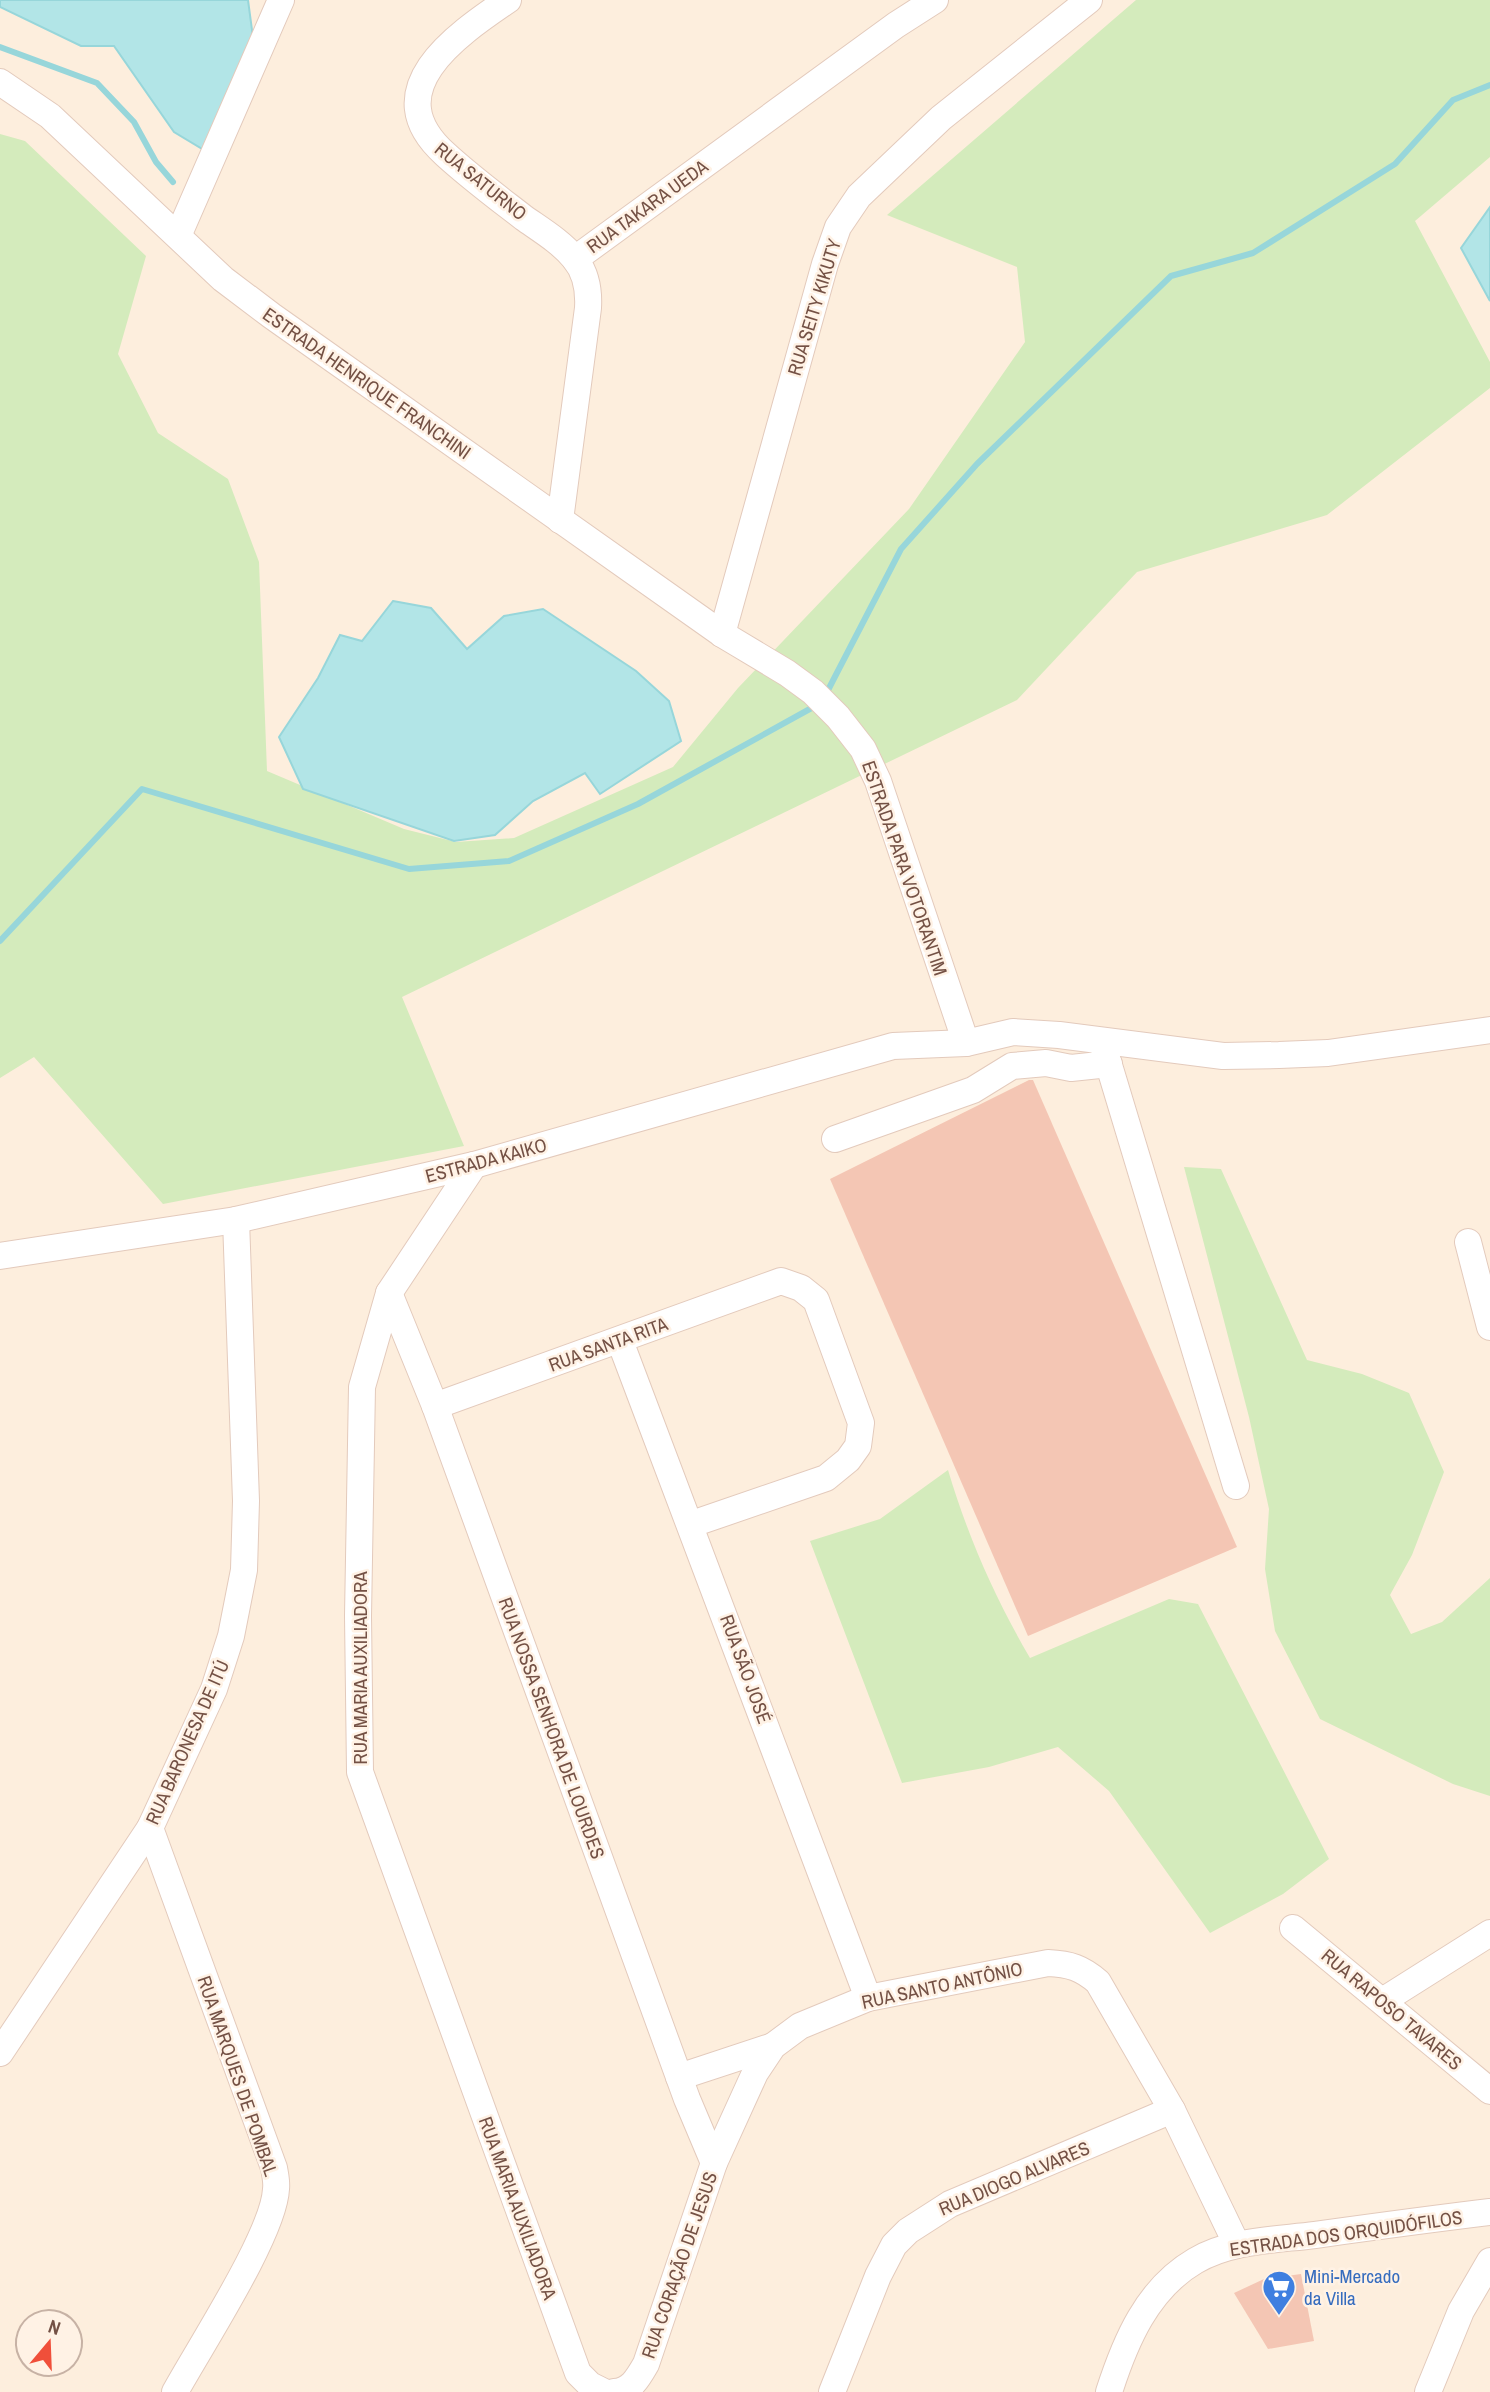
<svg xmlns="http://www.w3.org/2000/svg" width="1490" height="2392" font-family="'Archivo Narrow',sans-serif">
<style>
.green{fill:#d4ebbc}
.water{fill:#b2e5e7;stroke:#97d6da;stroke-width:2}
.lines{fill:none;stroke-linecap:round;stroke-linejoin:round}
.stream{stroke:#97d6da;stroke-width:6}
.building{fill:#f4c6b4}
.minor-casing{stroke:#e3cabc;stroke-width:28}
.minor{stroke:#fff;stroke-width:26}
.labels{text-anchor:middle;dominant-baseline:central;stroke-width:5;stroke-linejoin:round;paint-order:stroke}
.street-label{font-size:19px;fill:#745145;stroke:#fff2e5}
.shop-label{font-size:19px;fill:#366cbe;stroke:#fff2e5;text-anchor:start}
</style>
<rect width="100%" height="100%" fill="#fdeedd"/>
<g class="green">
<path d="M1136 0H1490V157L1415 221 1490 362V388L1327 515 1137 572 1017 700 402 997 464 1146 163 1204 34 1057 0 1078V134L25 141 146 256 118 354 158 433 228 479 259 562 267 771 404 829 456 842 514 838 673 767 738 688 909 509 1025 342 1017 267 887 215Z"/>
<path d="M1184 1167 1221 1169 1307 1360 1362 1374 1409 1393 1444 1472 1412 1555 1390 1595 1411 1634 1442 1622 1490 1578V1796L1453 1784 1320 1719 1275 1631 1265 1569 1269 1509 1249 1417Z"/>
<path d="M948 1470C968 1537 995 1598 1030 1658L1169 1599 1198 1604 1329 1859 1283 1894 1210 1933 1109 1791 1058 1747 989 1767 902 1783 810 1541 880 1519Z"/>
</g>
<g class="water">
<path d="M0 0H248L254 45 204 150 174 132 114 46H81L0 7Z"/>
<path d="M1490 207V301L1461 248Z"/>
<path d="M393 601 431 608 467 649 504 616 543 609 636 671 669 701 681 741 600 794 585 773 533 801 495 835 454 841 303 789 279 737 318 678 340 635 362 641Z"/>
</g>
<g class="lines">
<g class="stream">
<path d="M0 47 97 83 134 122 156 162 173 182"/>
<path d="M826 694 901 549 977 464 1171 276 1253 253 1395 164 1453 100 1490 85"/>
<path d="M0 941 142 789 409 869 509 861 638 804 817 705"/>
</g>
</g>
<g class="building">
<path d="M1029 1080H1033L1237 1547 1028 1636 830 1179Z"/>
<path d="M1301 2274 1314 2341 1268 2349 1234 2293 1264 2279Z"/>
</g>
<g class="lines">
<defs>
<g id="minor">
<path d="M508 0C455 36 375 91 445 154 470 177 497 197 524 218 541 230 561 242 574 258 586 272 589 291 588 308L560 520"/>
<path d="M0 82 50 116 223 279 272 316 722 634 787 673 813 692 838 717 863 749 878 781 966 1043"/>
<path d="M178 236 281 0"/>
<path d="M575 259 896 25 935 0"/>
<path d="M722 634 825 264 838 227 859 196 941 118 1089 0"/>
<path d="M1102 1042 1236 1486"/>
<path d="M835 1139 973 1090 1012 1066 1046 1063 1071 1068 1109 1064"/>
<path d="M474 1165 389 1293 362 1387 358 1616 360 1772 578 2373 590 2385 604 2392"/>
<path d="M1468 1242 1490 1327"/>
<path d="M0 1256 236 1220 474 1165 893 1046 966 1043 1013 1032 1059 1035 1223 1056 1279 1055 1328 1053 1490 1030"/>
<path d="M389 1293 435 1406 687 2099 714 2163"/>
<path d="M620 1341 868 1998"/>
<path d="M435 1406 781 1281 801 1288 816 1300 861 1423 858 1446 848 1460 826 1478 692 1524"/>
<path d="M150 1828 274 2168C275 2174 277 2182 276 2189 274 2234 199 2348 175 2392"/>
<path d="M1293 1928 1490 2091"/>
<path d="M1384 2000 1490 1933"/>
<path d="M0 2053 150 1828 214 1689 231 1636 244 1570 246 1501 236 1220"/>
<path d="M679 2077 773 2046"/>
<path d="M614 2392C631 2391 638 2378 646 2364L714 2163 755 2073 773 2046 800 2026 868 1998 1048 1963C1070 1964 1082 1968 1098 1982L1172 2110 1237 2245"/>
<path d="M832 2392 878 2276 894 2245 908 2231 950 2204 1172 2110"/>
<path d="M1109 2392C1125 2342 1147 2289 1195 2261 1230 2240 1276 2240 1315 2235 1373 2227 1432 2219 1490 2212"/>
<path d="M1428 2392 1461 2311 1490 2261"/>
</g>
</defs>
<use href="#minor" class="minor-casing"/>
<use href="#minor" class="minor"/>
</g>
<defs>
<symbol id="supermarket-pin" viewBox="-11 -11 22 30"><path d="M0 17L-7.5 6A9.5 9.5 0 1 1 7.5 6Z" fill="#3f7fe0" stroke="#fff2e5"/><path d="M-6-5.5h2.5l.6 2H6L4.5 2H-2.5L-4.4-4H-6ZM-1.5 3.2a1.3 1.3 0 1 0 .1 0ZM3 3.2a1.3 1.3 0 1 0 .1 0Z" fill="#fff"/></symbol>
</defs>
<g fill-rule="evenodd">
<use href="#supermarket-pin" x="1260" y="2268" width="38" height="52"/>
</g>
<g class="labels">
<g class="street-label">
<text transform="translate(481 181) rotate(39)">RUA SATURNO</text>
<text transform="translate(647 206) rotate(-36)">RUA TAKARA UEDA</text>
<text transform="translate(814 307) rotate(-73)">RUA SEITY KIKUTY</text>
<text transform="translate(367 383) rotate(35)">ESTRADA HENRIQUE FRANCHINI</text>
<text transform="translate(905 868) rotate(71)">ESTRADA PARA VOTORANTIM</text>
<text transform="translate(486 1160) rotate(-15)">ESTRADA KAIKO</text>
<text transform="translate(608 1344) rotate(-20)">RUA SANTA RITA</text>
<text transform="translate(360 1668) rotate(-90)">RUA MARIA AUXILIADORA</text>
<text transform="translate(746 1669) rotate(70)">RUA SÃO JOSÉ</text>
<text transform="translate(552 1728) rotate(70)">RUA NOSSA SENHORA DE LOURDES</text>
<text transform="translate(187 1742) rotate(-66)">RUA BARONESA DE ITÚ</text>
<text transform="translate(942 1985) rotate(-12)">RUA SANTO ANTÔNIO</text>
<text transform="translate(1392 2009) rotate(40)">RUA RAPOSO TAVARES</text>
<text transform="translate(238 2076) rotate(71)">RUA MARQUES DE POMBAL</text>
<text transform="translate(1014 2178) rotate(-23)">RUA DIOGO ALVARES</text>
<text transform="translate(518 2208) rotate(70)">RUA MARIA AUXILIADORA</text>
<text transform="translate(1346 2233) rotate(-8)">ESTRADA DOS ORQUIDÓFILOS</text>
<text transform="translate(679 2265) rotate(-71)">RUA CORAÇÃO DE JESUS</text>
</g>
<g class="shop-label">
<text x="1304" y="2276">Mini-Mercado<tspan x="1304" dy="22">da Villa</tspan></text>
</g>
</g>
<g transform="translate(49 2343) rotate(19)"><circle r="33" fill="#fff2e5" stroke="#c7b2a5" stroke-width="2"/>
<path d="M0-5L12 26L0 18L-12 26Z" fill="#f04f3a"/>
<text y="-10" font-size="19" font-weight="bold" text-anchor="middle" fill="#745145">N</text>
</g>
</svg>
